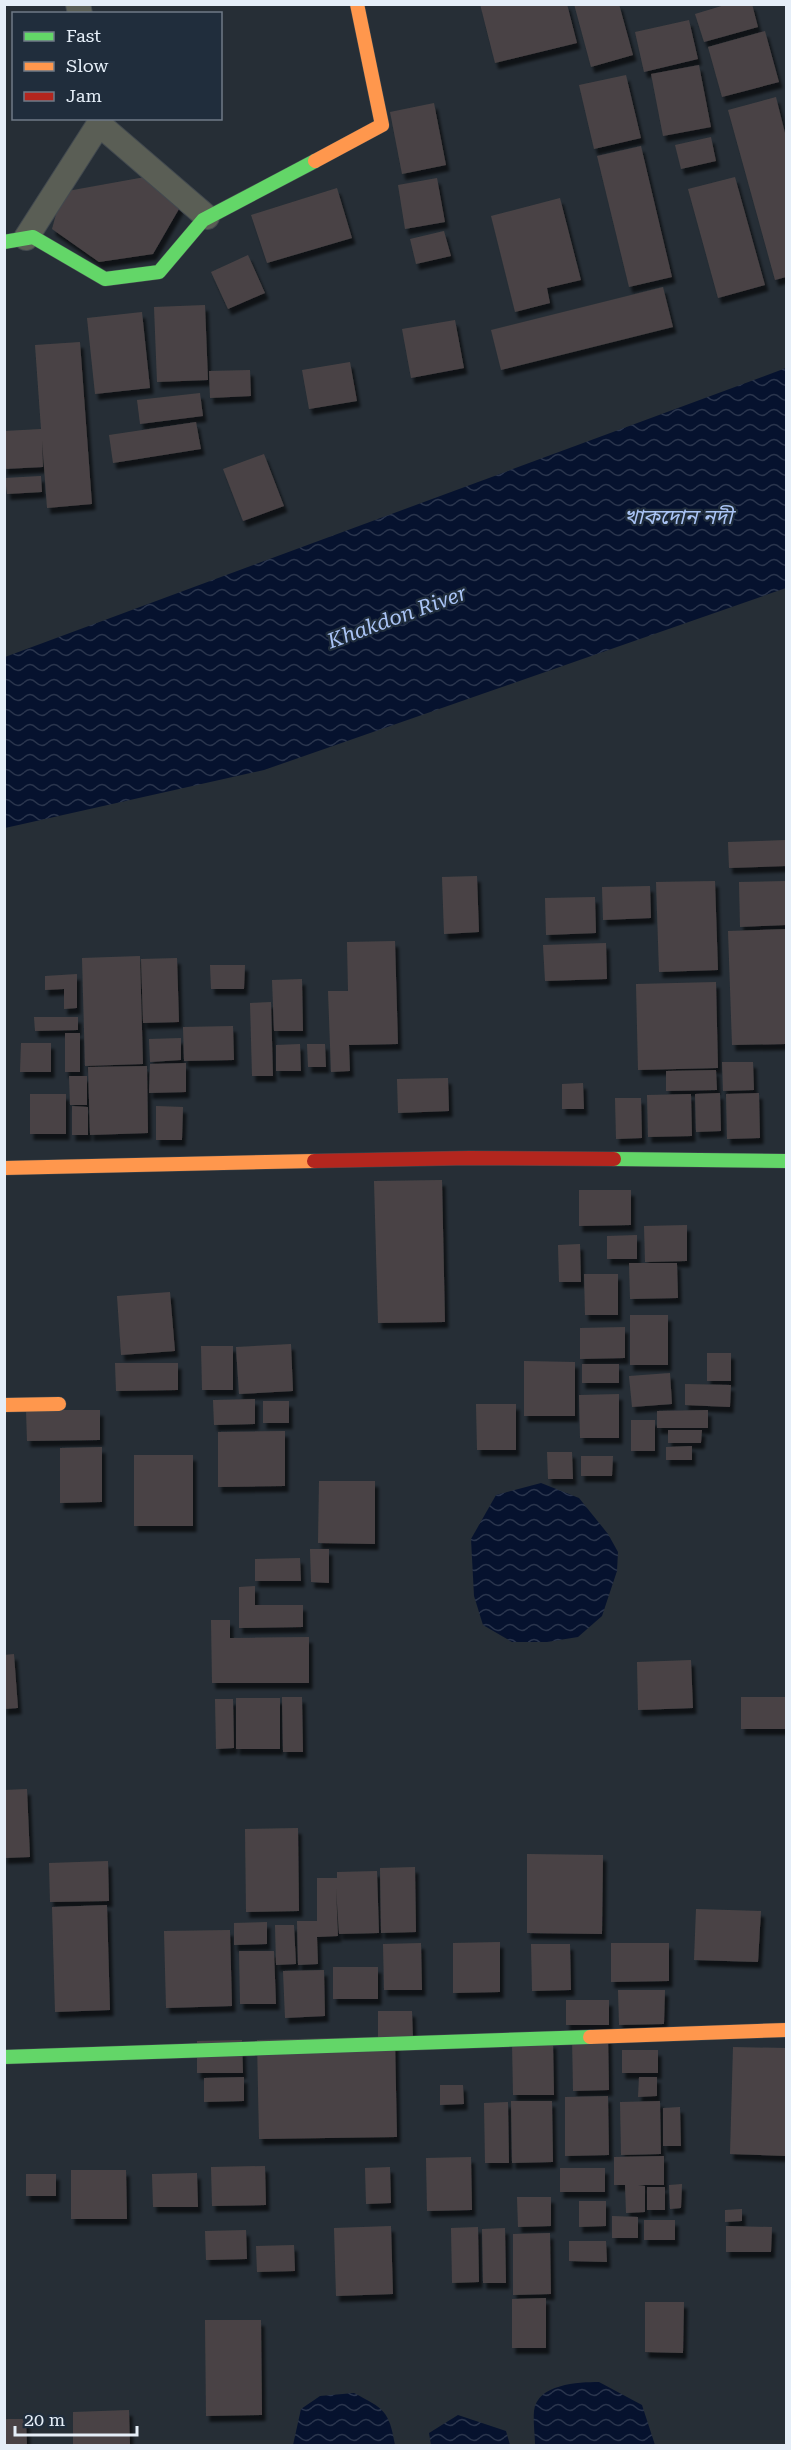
<svg xmlns="http://www.w3.org/2000/svg" width="791" height="2450" font-family="'Roboto Serif','Noto Sans Bengali',serif">
<style>
.water{fill:url(#water-waves)}
.building{fill:#494345;filter:url(#shadow)}
.lines{fill:none;stroke-linecap:round;stroke-linejoin:round}
.lane-casing{stroke:#42494f;stroke-width:26}
.fast-casing{stroke:#42494f;stroke-width:15}
.slow-casing{stroke:#42494f;stroke-width:15}
.jam-casing{stroke:#42494f;stroke-width:15}
.lane{stroke:#5a5e55;stroke-width:24}
.fast{stroke:#63d668;stroke-width:14}
.slow{stroke:#ff974d;stroke-width:14}
.jam{stroke:#b3261e;stroke-width:14}
.labels{text-anchor:middle;dominant-baseline:central;stroke-width:4.5;stroke-linejoin:round;paint-order:stroke}
.water-label{font-size:21px;font-style:italic;fill:#aac4f5;stroke:#202d3c}
</style>
<defs>
<pattern id="water-waves" width="16" height="10" patternUnits="userSpaceOnUse" patternTransform="scale(1.5)"><rect width="16" height="10" fill="#06122e"/><path d="M0 5q4-4 8 0t8 0" fill="none" stroke="#2a354d"/></pattern>
<filter id="shadow"><feDropShadow dx="3.5" dy="6" stdDeviation="1.5" flood-color="#0009"/></filter>
</defs>
<rect width="100%" height="100%" fill="#262e36"/>
<g class="water">
<path d="M786 368V588L264 770 5 828V657Z"/>
<path d="M541 1483 579 1498 608 1534 618 1552 617 1571 602 1616 578 1637 547 1642H512L483 1625 474 1596 471 1539 496 1495Z"/>
<path d="M599 2382 642 2405 655 2445H535C535 2434 533 2422 534 2411 537 2384 578 2382 599 2382Z"/>
<path d="M354 2393C384 2409 389 2410 395 2445H293L301 2409 320 2396Z"/>
<path d="M458 2415 506 2431 510 2445H431L429 2433Z"/>
</g>
<g class="building">
<path d="M480 4H567L577 43 495 63Z"/>
<path d="M574 4H619L633 55 591 67Z"/>
<path d="M728 4H752L758 27 704 42 695 14Z"/>
<path d="M689 20 698 59 644 72 635 32Z"/>
<path d="M765 31 779 82 722 97 708 47Z"/>
<path d="M699 65 711 127 663 136 651 74Z"/>
<path d="M626 75 641 138 594 149 579 85Z"/>
<path d="M776 97 786 137V277L775 280 728 110Z"/>
<path d="M434 103 446 165 402 174 390 112Z"/>
<path d="M711 137 716 161 681 169 675 145Z"/>
<path d="M641 146 672 277 629 287 597 156Z"/>
<path d="M145 177 183 202 153 254 99 262 52 229 62 192Z"/>
<path d="M735 177 765 285 718 298 688 189Z"/>
<path d="M437 178 445 222 405 229 398 185Z"/>
<path d="M337 188 352 238 267 263 251 215Z"/>
<path d="M560 198 581 280 547 288 550 303 515 312 491 216Z"/>
<path d="M444 231 451 256 416 264 410 239Z"/>
<path d="M248 255 265 293 228 309 211 272Z"/>
<path d="M663 287 673 327 501 370 491 330Z"/>
<path d="M205 305 208 380 157 382 154 307Z"/>
<path d="M142 312 150 388 95 394 87 318Z"/>
<path d="M455 320 464 368 411 378 402 329Z"/>
<path d="M80 342 92 504 47 508 42 440 43 467 4 469V431L41 429 35 345Z"/>
<path d="M350 362 357 401 309 409 302 370Z"/>
<path d="M250 370 251 396 210 398 209 371Z"/>
<path d="M200 393 203 416 140 424 137 400Z"/>
<path d="M196 422 201 449 113 463 109 435Z"/>
<path d="M264 454 284 506 243 521 223 469Z"/>
<path d="M41 476 42 492 7 494 5 478Z"/>
<path d="M786 840V866L729 868 728 842Z"/>
<path d="M477 876 479 932 444 934 442 877Z"/>
<path d="M715 881 718 970 659 972 656 882Z"/>
<path d="M786 881V925L740 927 739 882Z"/>
<path d="M650 886 651 918 603 920 602 887Z"/>
<path d="M595 897 596 933 546 935 545 898Z"/>
<path d="M786 929V1044L732 1045 728 931Z"/>
<path d="M395 941 398 1044 349 1045 350 1071 331 1072 328 991H348L347 942Z"/>
<path d="M606 943 607 979 545 981 543 945Z"/>
<path d="M140 956 143 1064 85 1066 82 958Z"/>
<path d="M177 958 179 1022 143 1023 141 959Z"/>
<path d="M210 965H245L244 989H211Z"/>
<path d="M77 974V1008L64 1009V989L45 990V976Z"/>
<path d="M302 979 303 1031H274L272 980Z"/>
<path d="M716 982 718 1068 638 1070 636 984Z"/>
<path d="M271 1002 273 1076H252L250 1003Z"/>
<path d="M34 1017H78V1030L35 1031Z"/>
<path d="M233 1026 234 1060 184 1061 183 1027Z"/>
<rect x="65" y="1033" width="15" height="39"/>
<path d="M181 1038V1060L150 1062 149 1039Z"/>
<path d="M21 1043H51V1072H20Z"/>
<path d="M300 1044 301 1071H276V1045Z"/>
<path d="M307 1044H325L326 1067H308Z"/>
<path d="M722 1062H753L754 1090 723 1091Z"/>
<path d="M186 1063V1092L149 1093 150 1064Z"/>
<path d="M147 1066 148 1133 90 1135 88 1067Z"/>
<path d="M716 1070 717 1090 666 1091V1071Z"/>
<path d="M69 1076H87V1105H70Z"/>
<path d="M448 1078 449 1111 398 1113 397 1079Z"/>
<path d="M583 1083 584 1109H562V1084Z"/>
<path d="M720 1093 721 1131 696 1132 695 1094Z"/>
<path d="M759 1093 760 1138 727 1139 726 1094Z"/>
<rect x="30" y="1094" width="36" height="40"/>
<path d="M691 1094 692 1136 648 1137 647 1095Z"/>
<path d="M615 1098H641L642 1138 616 1139Z"/>
<path d="M72 1106 88 1107V1135H72Z"/>
<path d="M156 1106 183 1107 182 1140H156Z"/>
<path d="M442 1180 445 1322 378 1323 374 1181Z"/>
<path d="M579 1190H631V1225L579 1226Z"/>
<path d="M687 1225V1261L645 1262 644 1226Z"/>
<path d="M637 1235V1259H607V1236Z"/>
<path d="M580 1244 581 1282H559L558 1245Z"/>
<path d="M629 1263H677L678 1298 630 1299Z"/>
<path d="M584 1274H618V1315H585Z"/>
<path d="M170 1292 175 1351 121 1355 117 1296Z"/>
<rect x="630" y="1315" width="38" height="50"/>
<path d="M625 1327V1358L580 1359V1328Z"/>
<path d="M291 1344 293 1391 239 1394 236 1347Z"/>
<path d="M201 1346H233V1390H202Z"/>
<rect x="707" y="1353" width="24" height="28"/>
<path d="M524 1361 575 1362V1416H524Z"/>
<path d="M115 1363H178V1390L116 1391Z"/>
<rect x="582" y="1364" width="37" height="19"/>
<path d="M670 1373 672 1404 632 1407 629 1376Z"/>
<path d="M685 1384 731 1385 730 1407 685 1405Z"/>
<path d="M619 1394V1438H580L579 1395Z"/>
<path d="M255 1399V1424L214 1425 213 1400Z"/>
<rect x="263" y="1401" width="26" height="22"/>
<path d="M476 1404H516V1450H477Z"/>
<path d="M26 1410H100V1440L27 1441Z"/>
<path d="M708 1410V1428H657V1411Z"/>
<rect x="631" y="1420" width="24" height="31"/>
<path d="M668 1430H702L701 1443H668Z"/>
<path d="M285 1431V1486L218 1487V1432Z"/>
<path d="M692 1446V1460H666V1447Z"/>
<path d="M102 1447V1502L60 1503V1448Z"/>
<path d="M547 1452H572L573 1479H548Z"/>
<rect x="134" y="1455" width="59" height="71"/>
<path d="M581 1456H613L612 1476H581Z"/>
<path d="M319 1481H375V1544L318 1543Z"/>
<path d="M310 1549H329V1583L311 1582Z"/>
<path d="M300 1558 301 1581H255V1559Z"/>
<path d="M255 1586V1605H303V1627L239 1628V1587Z"/>
<path d="M211 1620H230V1638L309 1637V1683H212Z"/>
<path d="M14 1654 18 1708 4 1709V1655Z"/>
<path d="M691 1660 693 1708 638 1710 637 1662Z"/>
<path d="M282 1697H302L303 1752H283Z"/>
<rect x="741" y="1697" width="45" height="32"/>
<rect x="236" y="1698" width="44" height="51"/>
<path d="M215 1699H233L234 1748 216 1749Z"/>
<path d="M27 1789 30 1857 4 1858V1790Z"/>
<path d="M298 1828 299 1911 246 1912 245 1829Z"/>
<path d="M527 1854 603 1855 602 1934 527 1933Z"/>
<path d="M108 1861 109 1901 50 1902 49 1863Z"/>
<path d="M415 1867 416 1932 381 1933 380 1868Z"/>
<path d="M377 1871 379 1933 339 1934 336 1888 338 1936 317 1937 318 1964 298 1965 297 1921H317V1878H337V1872Z"/>
<path d="M107 1905 110 2010 55 2012 52 1907Z"/>
<path d="M696 1909 761 1911 758 1962 694 1960Z"/>
<path d="M267 1922V1944L234 1945V1923Z"/>
<path d="M275 1925H294L296 1964 276 1965Z"/>
<path d="M230 1930 232 2006 166 2008 164 1931Z"/>
<path d="M500 1942V1992L453 1993V1943Z"/>
<path d="M421 1943 422 1990H384L383 1944Z"/>
<path d="M611 1943H669V1981L611 1982Z"/>
<path d="M531 1944H570L571 1990 532 1991Z"/>
<path d="M239 1951H274L276 2004H240Z"/>
<rect x="333" y="1967" width="45" height="32"/>
<path d="M324 1970 325 2016 285 2018 283 1971Z"/>
<path d="M618 1990H665L664 2024 619 2025Z"/>
<rect x="566" y="2000" width="43" height="25"/>
<path d="M378 2011H412L413 2040H395L397 2137 259 2139 257 2040 378 2037Z"/>
<path d="M608 2034 609 2090 573 2091 572 2035Z"/>
<path d="M242 2040 243 2073H197V2041Z"/>
<path d="M512 2042H553L554 2095H513Z"/>
<path d="M733 2047 786 2048V2156L730 2154Z"/>
<rect x="622" y="2050" width="36" height="23"/>
<path d="M244 2077V2101L204 2102V2078Z"/>
<path d="M639 2077H657V2096L638 2097Z"/>
<path d="M440 2085H463L464 2104 440 2105Z"/>
<path d="M608 2096 609 2155 565 2156V2097Z"/>
<path d="M511 2101H552L553 2162 512 2163Z"/>
<path d="M660 2101 661 2154 621 2155 620 2102Z"/>
<path d="M508 2102 509 2163H485L484 2103Z"/>
<path d="M680 2107 681 2146H663V2108Z"/>
<path d="M664 2156V2185H638L645 2186V2212L626 2213 625 2185H614V2157Z"/>
<path d="M471 2157 472 2210 427 2211 426 2158Z"/>
<path d="M265 2166 266 2205 212 2206 211 2167Z"/>
<path d="M390 2167 391 2203 366 2204 365 2168Z"/>
<rect x="560" y="2168" width="45" height="24"/>
<path d="M71 2170H126L127 2219H71Z"/>
<path d="M197 2173 198 2207H153L152 2174Z"/>
<rect x="26" y="2174" width="30" height="22"/>
<path d="M682 2184 681 2208 670 2209 669 2185Z"/>
<rect x="647" y="2187" width="18" height="23"/>
<path d="M517 2197H551V2226L518 2227Z"/>
<path d="M579 2201H606V2226L579 2227Z"/>
<path d="M742 2209V2221L725 2222V2210Z"/>
<path d="M612 2216 638 2217V2238H612Z"/>
<rect x="644" y="2220" width="31" height="20"/>
<path d="M391 2226 393 2294 336 2296 334 2228Z"/>
<path d="M726 2226 772 2227 771 2252H726Z"/>
<path d="M478 2227 479 2282 452 2283 451 2228Z"/>
<path d="M505 2228 506 2283H483L482 2229Z"/>
<path d="M246 2230 247 2259 206 2260 205 2231Z"/>
<path d="M550 2233 551 2294 513 2295V2234Z"/>
<path d="M569 2241H606L607 2262 569 2261Z"/>
<path d="M294 2245 295 2271 257 2272 256 2246Z"/>
<path d="M546 2298V2348H512V2299Z"/>
<path d="M645 2302H684L683 2353 645 2352Z"/>
<path d="M205 2320H261L262 2415 206 2416Z"/>
<path d="M129 2410 130 2446H73V2412Z"/>
<path d="M4 2419H26L27 2446H4Z"/>
</g>
<g class="lines">
<defs>
<g id="lane">
<path d="M78 4 80 14"/>
<path d="M26 238 99 124 207 217"/>
</g>
<g id="fast">
<path d="M4 242 33 237 105 279 159 272 203 220 315 161"/>
<path d="M614 1159 786 1161"/>
<path d="M4 2057 590 2037"/>
</g>
<g id="slow">
<path d="M315 161 382 125 357 4"/>
<path d="M4 1168 314 1161"/>
<path d="M4 1405 59 1404"/>
<path d="M590 2037 786 2030"/>
</g>
<path id="jam" d="M314 1161 469 1158 614 1159"/>
</defs>
<use href="#lane" class="lane-casing"/>
<use href="#fast" class="fast-casing"/>
<use href="#slow" class="slow-casing"/>
<use href="#jam" class="jam-casing"/>
<use href="#lane" class="lane"/>
<use href="#fast" class="fast"/>
<use href="#slow" class="slow"/>
<use href="#jam" class="jam"/>
</g>
<g class="labels">
<g class="water-label">
<text x="678" y="517">খাকদোন নদী</text>
<text transform="translate(397 617) rotate(-20)">Khakdon River</text>
</g>
</g>
<rect width="791" height="2450" fill="none" stroke="#e5eef8" stroke-width="12"/>
<rect x="12" y="12" width="210" height="108" fill="#202d3c" stroke="#6f7a87" stroke-width="1.5"/>
<rect x="24" y="32" width="30" height="9" fill="#63d668" stroke="#6f7a87" stroke-width="1.5"/>
<text x="66" y="42" font-size="18" fill="#e5eef8">Fast</text>
<rect x="24" y="62" width="30" height="9" fill="#ff974d" stroke="#6f7a87" stroke-width="1.5"/>
<text x="66" y="72" font-size="18" fill="#e5eef8">Slow</text>
<rect x="24" y="92" width="30" height="9" fill="#b3261e" stroke="#6f7a87" stroke-width="1.5"/>
<text x="66" y="102" font-size="18" fill="#e5eef8">Jam</text>
<path d="M15 2426v9h122v-9" fill="none" stroke="#e5eef8" stroke-width="3"/>
<text x="24" y="2426" font-size="18" fill="#e5eef8" stroke="#202d3c" stroke-width="4.5" paint-order="stroke">20 m</text>
</svg>
